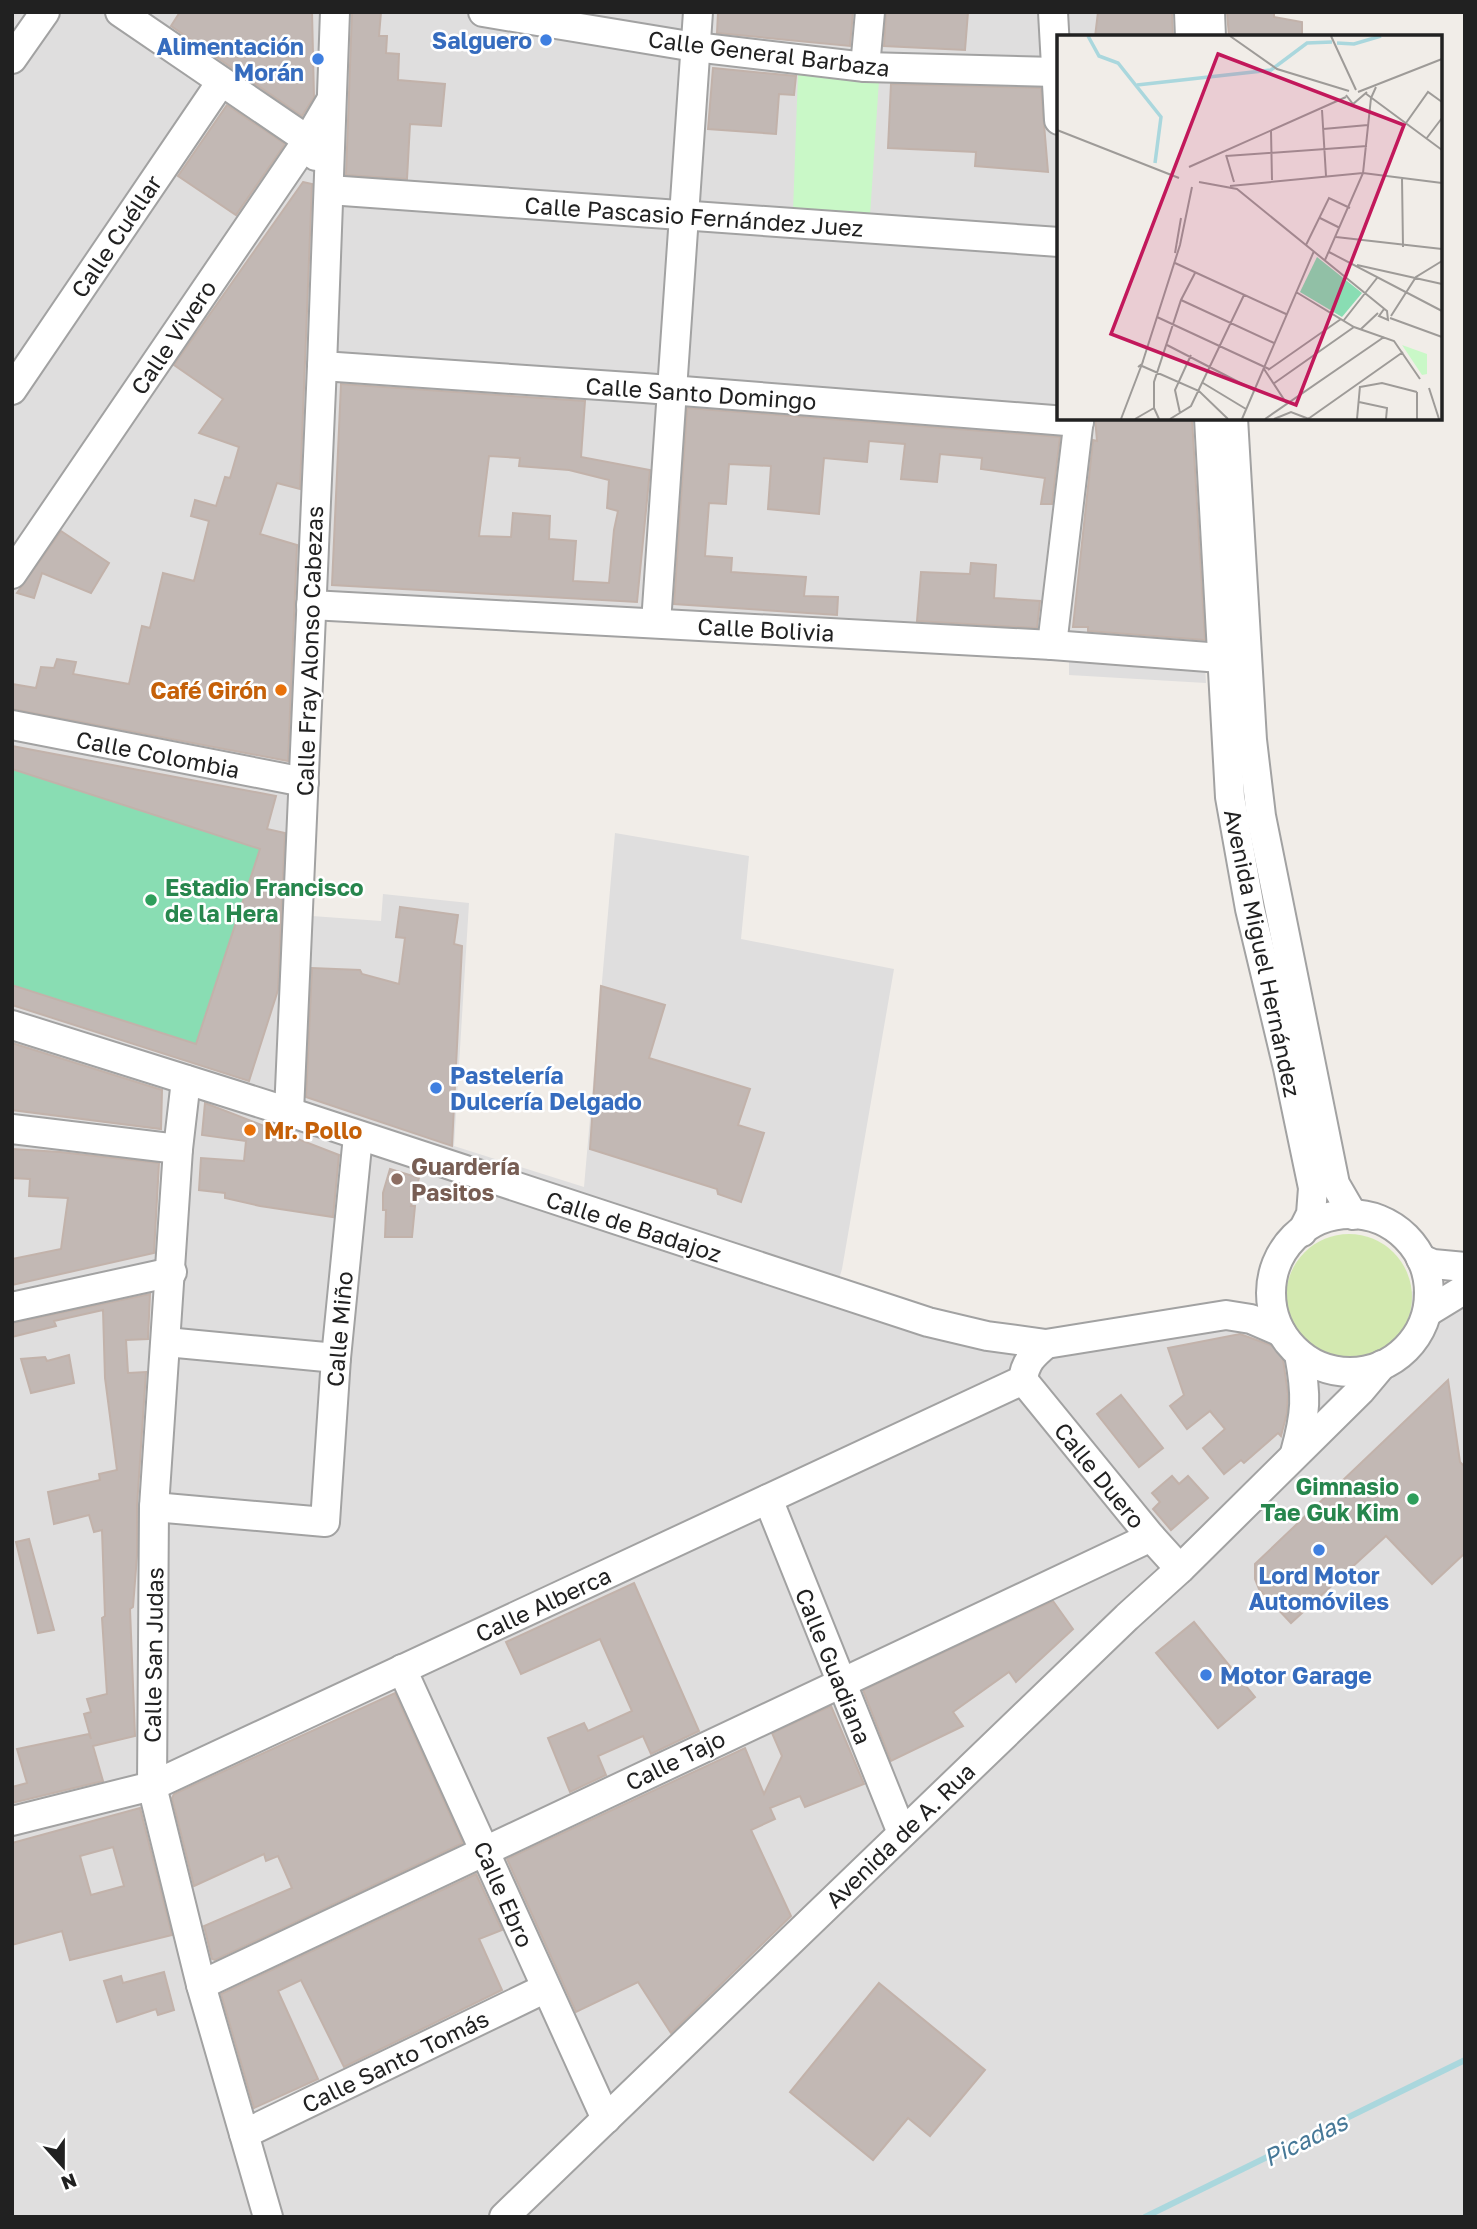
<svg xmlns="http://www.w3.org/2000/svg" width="1477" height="2229" font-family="'Golos Text',sans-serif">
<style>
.residential{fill:#dfdede}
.grass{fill:#d3e9b0}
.park{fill:#c9f8c7}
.pitch{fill:#89ddb3}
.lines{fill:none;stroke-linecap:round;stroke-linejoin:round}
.stream{stroke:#aad7dd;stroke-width:6}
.building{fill:#c2b8b4;stroke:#c2b2aa;stroke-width:2;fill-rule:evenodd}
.minor-casing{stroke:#a2a2a2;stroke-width:32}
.minor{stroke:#fff;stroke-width:28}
.shop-dot{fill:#3f7fe0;stroke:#fff;stroke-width:2.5}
.food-dot{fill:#e8710a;stroke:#fff;stroke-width:2.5}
.leisure-dot{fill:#2e9e5b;stroke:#fff;stroke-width:2.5}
.education-dot{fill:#8d6e63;stroke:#fff;stroke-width:2.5}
.labels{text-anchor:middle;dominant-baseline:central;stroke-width:5;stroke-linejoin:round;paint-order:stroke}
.shop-label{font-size:23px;font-weight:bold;fill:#366cbe;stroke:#fff;text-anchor:end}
.street-label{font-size:23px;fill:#212121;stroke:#fff}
.food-label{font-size:23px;font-weight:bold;fill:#c56008;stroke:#fff;text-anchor:end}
.leisure-label{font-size:23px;font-weight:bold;fill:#27864d;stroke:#fff;text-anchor:start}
.education-label{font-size:23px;font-weight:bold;fill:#785e54;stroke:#fff;text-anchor:start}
.water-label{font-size:24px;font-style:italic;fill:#467897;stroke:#fff}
.inset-river{fill:none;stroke:#aad7dd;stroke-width:3.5}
.inset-road{fill:none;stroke:#9e9b98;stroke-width:2}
.view{fill:#c2185b;fill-opacity:0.15;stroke:#c2185b;stroke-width:3.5}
.inset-edge{fill:none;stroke:#212121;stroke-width:3.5}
</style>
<rect width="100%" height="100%" fill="#f1ede8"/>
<path class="residential" d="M12 12H1173L1174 37H1059V418H1192L1206 683 1069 675V629L1049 628 1047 638 314 595 298 915 381 921 383 894 469 903 454 1146 584 1187 615 833 749 856 741 939 894 969 842 1269 836 1289 980 1334 1169 1335 1465 1282V2217H12Z"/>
<circle class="grass" cx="1349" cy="1297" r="63"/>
<path class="park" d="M798 74 879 80 870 216 793 211Z"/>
<path class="pitch" d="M12 746 276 796 267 829 292 835 286 965 249 1081 12 1005Z"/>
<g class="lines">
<path class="stream" d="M1145 2217 1465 2060"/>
</g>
<g class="building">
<path d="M180 12H312L314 97 302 116 171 26Z"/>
<path d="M352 12H381L379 36H387L386 53 399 54 398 80 445 84 441 126 410 124 407 179 346 175Z"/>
<path d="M718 12H853L850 46 717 33Z"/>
<path d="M886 12H968L965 50 884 46Z"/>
<path d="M1098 12H1172L1173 37H1095Z"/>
<path d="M1227 12H1274V17L1302 22V37H1229Z"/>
<path d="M713 68 796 76 794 95 779 94 776 134 708 129Z"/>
<path d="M891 84 1041 88 1048 172 975 166 976 152 888 148Z"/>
<path d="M227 105 285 144 236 215 178 176Z"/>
<path d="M303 182 312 184 300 489 277 483 260 534 297 545 288 761 12 709V684L36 688 41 667 54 668 57 659 76 662 73 674 129 684 142 626 150 628 163 573 194 581 209 521 191 516 195 500 216 506 225 477 230 478 239 447 199 433 223 399 174 365Z"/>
<path d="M341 384 585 401 581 457 650 470 637 602 332 585ZM489 456 520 458 519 466 569 470 609 480 607 508 618 511 614 530 609 583 573 581 576 541 549 539 550 516 513 513 511 537 479 536Z"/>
<path d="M687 408 1060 437 1052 504H1041L1045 478 981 469 982 458 940 454 937 482 901 479 905 444 869 441 867 462 824 458 819 514 768 509 771 466 729 464 726 504 709 503 705 556 732 558 731 572 806 577 804 596 838 597 837 615 674 604Z"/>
<path d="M1095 418H1192L1205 640 1088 631V627H1073L1093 440 1097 441Z"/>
<path d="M61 531 109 563 91 593 42 573 34 598 17 593Z"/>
<path d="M971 563 996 565 994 598 1040 601 1037 628 917 621 921 572 970 574Z"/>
<path d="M12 746 276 796 267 829 285 833 278 990 249 1081 12 1005V985L196 1044 260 849 12 769Z"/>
<path d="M400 907 458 915 454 944 462 946 452 1146 306 1097 312 968 360 970 362 974 399 984 405 938 396 937Z"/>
<path d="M601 986 665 1005 649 1058 750 1089 738 1125 764 1133 741 1202 718 1194 717 1189 590 1149Z"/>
<path d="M12 1043 162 1090 161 1129 12 1110Z"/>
<path d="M205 1103 339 1155 333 1217 260 1206 225 1198V1193L199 1190 201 1158 244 1161 246 1141 202 1135Z"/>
<path d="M12 1149 60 1152 159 1163 154 1253 12 1285V1259L61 1249 68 1198 29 1196 30 1179 12 1178Z"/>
<path d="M390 1169 419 1178 411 1206H415L412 1237H385L386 1210H383V1193Z"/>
<path d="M150 1294 148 1339 126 1340 128 1373 146 1372 137 1506V1556L133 1607 130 1609 135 1736 93 1746 103 1781 12 1803V1787L27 1783 17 1749 89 1734 91 1739 84 1714 91 1712 87 1699 107 1694 102 1618 105 1616 102 1530 94 1532 89 1515 54 1524 48 1492 100 1480 99 1474 117 1470 105 1378 103 1310 54 1321 56 1326 12 1337V1323Z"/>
<path d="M1240 1334 1273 1346 1283 1359 1288 1394 1287 1413 1281 1436 1278 1433 1244 1463 1241 1460 1224 1474 1203 1448 1225 1429 1210 1411 1187 1429 1170 1406 1184 1395 1168 1348Z"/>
<path d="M69 1355 74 1383 31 1393 21 1359 45 1357 47 1361Z"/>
<path d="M1448 1380 1460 1462 1465 1467V1553L1432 1584 1386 1536 1291 1623 1259 1589 1255 1579V1564Z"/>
<path d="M1121 1395 1163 1448 1139 1467 1097 1414Z"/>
<path d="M1172 1476 1179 1484 1188 1476 1208 1498 1171 1530 1153 1509 1160 1502 1152 1493Z"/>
<path d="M29 1539 54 1630 38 1633 16 1542Z"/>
<path d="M634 1583 699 1731 651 1754 643 1736 598 1756 606 1775 570 1792 548 1738 584 1723 588 1731 632 1711 600 1639 521 1674 506 1642Z"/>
<path d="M1053 1601 1073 1629 1016 1682 1009 1672 953 1712 963 1726 891 1761 863 1690Z"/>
<path d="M1194 1622 1255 1697 1218 1728 1156 1653Z"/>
<path d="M395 1693 463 1843 215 1960 212 1959 204 1926 292 1888 278 1856 266 1861 264 1854 194 1886 172 1798 174 1794Z"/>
<path d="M831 1706 864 1784 805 1807 800 1796 770 1808 775 1819 751 1830 791 1916 671 2033 638 1982 576 2012 507 1859 745 1748 764 1794 782 1756 772 1733Z"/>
<path d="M140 1808 172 1935 70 1960 62 1931 12 1945V1843ZM113 1847 124 1886 91 1895 80 1856Z"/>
<path d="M476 1874 502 1930 479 1939 502 1990 344 2067 301 1980 278 1991 318 2079 254 2108 221 1994Z"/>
<path d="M164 1972 174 2010 158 2015 156 2009 117 2022 104 1981 121 1976 123 1983Z"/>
<path d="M879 1983 985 2070 930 2136 908 2118 873 2160 790 2092Z"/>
</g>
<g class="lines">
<defs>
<g id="minor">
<path d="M120 12 296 132 307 141 316 156"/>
<path d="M483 12 695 47 865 67 1056 72"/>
<path d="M1053 12 1059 120"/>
<path d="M1189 12 1190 37"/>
<path d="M1210 12 1211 37"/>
<path d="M12 59 45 12"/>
<path d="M865 67 870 12"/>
<path d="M329 190 1059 242"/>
<path d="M322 366 644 388 1079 422"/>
<path d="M12 390 221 82"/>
<path d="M1209 418 1230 797 1250 909 1288 1068 1313 1188 1311 1214 1302 1232"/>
<path d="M1233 418 1252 740 1261 816 1335 1184 1353 1215"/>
<path d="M12 574 307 141 330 102"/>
<path d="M311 605 1052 645 1221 658"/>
<path d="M656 623 698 12"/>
<path d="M1052 645 1079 418"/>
<path d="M12 725 304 782"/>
<path d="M12 1025 289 1112 928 1322 987 1336 1046 1344 1226 1315 1251 1319 1281 1332"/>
<path d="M186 1080 178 1149 154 1507 152 1786 201 1985 268 2217"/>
<path d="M289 1112 322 366 335 12"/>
<path d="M12 1129 178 1149"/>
<circle cx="1350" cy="1293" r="79"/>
<path d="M1421 1259 1433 1264 1465 1267"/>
<path d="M12 1307 172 1272"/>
<path d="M1429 1311 1465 1289"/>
<path d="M166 1342 336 1358"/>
<path d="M1023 1380 1151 1537 1180 1569"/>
<path d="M1295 1453C1306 1413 1307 1396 1299 1354"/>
<path d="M768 1499 902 1833"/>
<path d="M154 1507 325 1522 336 1358 358 1136"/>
<path d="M402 1669 606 2119"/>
<path d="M12 1821 152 1786 1023 1380C1025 1362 1033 1355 1046 1344"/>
<path d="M201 1985C518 1837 833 1684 1151 1537"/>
<path d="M244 2134 546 1988"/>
<path d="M504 2217 1127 1617 1180 1569 1361 1390 1382 1365"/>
</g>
</defs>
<use href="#minor" class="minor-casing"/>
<use href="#minor" class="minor"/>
</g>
<g class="shop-dot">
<circle cx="546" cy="40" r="7"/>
<circle cx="318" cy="59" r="7"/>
<circle cx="436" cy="1088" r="7"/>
<circle cx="1319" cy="1550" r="7"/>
<circle cx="1206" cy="1675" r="7"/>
</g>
<g class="food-dot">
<circle cx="281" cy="690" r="7"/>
<circle cx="250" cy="1130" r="7"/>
</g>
<g class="leisure-dot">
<circle cx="151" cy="900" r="7"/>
<circle cx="1413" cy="1499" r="7"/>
</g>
<circle class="education-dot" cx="397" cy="1179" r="7"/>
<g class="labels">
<g class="shop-label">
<text x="532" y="40">Salguero</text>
<text x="304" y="46">Alimentación<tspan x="304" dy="26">Morán</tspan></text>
<text x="450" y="1075" text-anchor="start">Pastelería<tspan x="450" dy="26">Dulcería Delgado</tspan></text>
<text x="1319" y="1575" text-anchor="middle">Lord Motor<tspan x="1319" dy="26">Automóviles</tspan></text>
<text x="1220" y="1675" text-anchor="start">Motor Garage</text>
</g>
<g class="street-label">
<text transform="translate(769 53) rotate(7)">Calle General Barbaza</text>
<text transform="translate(694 216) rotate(4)">Calle Pascasio Fernández Juez</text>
<text transform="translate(116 236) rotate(-56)">Calle Cuéllar</text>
<text transform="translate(173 337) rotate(-56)">Calle Vivero</text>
<text transform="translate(701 393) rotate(4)">Calle Santo Domingo</text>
<text transform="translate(766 629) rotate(3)">Calle Bolivia</text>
<text transform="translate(309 651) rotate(-88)">Calle Fray Alonso Cabezas</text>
<text transform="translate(158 754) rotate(11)">Calle Colombia</text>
<text transform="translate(1263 953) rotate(78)">Avenida Miguel Hernández</text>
<text transform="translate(634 1226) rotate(18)">Calle de Badajoz</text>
<text transform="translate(339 1329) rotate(-85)">Calle Miño</text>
<text transform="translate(1100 1475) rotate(51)">Calle Duero</text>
<text transform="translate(543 1604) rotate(-25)">Calle Alberca</text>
<text transform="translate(153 1655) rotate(-89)">Calle San Judas</text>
<text transform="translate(834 1666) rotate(68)">Calle Guadiana</text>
<text transform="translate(675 1760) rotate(-26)">Calle Tajo</text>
<text transform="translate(900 1835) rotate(-44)">Avenida de A. Rua</text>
<text transform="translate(504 1894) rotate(66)">Calle Ebro</text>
<text transform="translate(395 2061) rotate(-26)">Calle Santo Tomás</text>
</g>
<g class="food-label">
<text x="267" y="690">Café Girón</text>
<text x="264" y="1130" text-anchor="start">Mr. Pollo</text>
</g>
<g class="leisure-label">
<text x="165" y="887">Estadio Francisco<tspan x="165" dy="26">de la Hera</tspan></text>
<text x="1399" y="1486" text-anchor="end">Gimnasio<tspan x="1399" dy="26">Tae Guk Kim</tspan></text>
</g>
<g class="education-label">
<text x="411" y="1166">Guardería<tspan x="411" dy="26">Pasitos</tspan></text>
</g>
<g class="water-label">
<text transform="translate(1305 2139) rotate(-26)">Picadas</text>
</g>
</g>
<g transform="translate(1057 35)">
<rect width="385" height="385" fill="#f1ede8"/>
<path d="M345 310 370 319V339L365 340Z" fill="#c9f8c7"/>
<path d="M260 222 305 258 285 282 243 257Z" fill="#89ddb3"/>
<path class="inset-river" d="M31 1 42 21 61 28 104 82 98 128M280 8 297 9 324 1M80 50 214 35 250 8 275 7"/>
<path class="inset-road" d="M173 1 220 34 292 56M274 1 299 55M301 57 385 24M308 58 385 115M289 60 296 69 310 57M265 75 269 141M349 88 371 57 385 67M266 94 311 90M0 95 122 143M214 96 215 145M369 104 385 83M169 120 177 147M169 121 310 111M132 132 289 62M345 143 346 212M142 147 180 154 330 276 331 285 322 281 327 274M173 151 306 138 385 148M263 183 283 193M279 202 385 214M249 210 272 163 293 173M272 217 385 276M118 218 124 183M268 225 306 138 314 63 319 52M118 228 229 279M300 230 385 249M239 257 297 292 337 306 363 344M124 265 217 308M334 281 359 242 385 226M100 282 212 334M333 283 385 302M287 285 320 243M304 294 321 278M110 310 197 355M85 329 123 210 135 152M85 331 142 356 171 384M207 334 230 369M211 335 284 284M146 348 189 374M216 349 297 292M303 352 325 348 360 357M372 353 382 384M360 357V384M302 367 330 373 329 384M123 378 118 355 134 320M64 384 85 329 81 332M78 384 97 373M102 384 97 373V347L124 265 138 238M113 384 134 371 187 260M185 384 257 216M208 384 327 302M217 384 234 377 252 384M251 384 346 317M300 384 303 351"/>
<path class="view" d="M161 19 347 90 239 370 54 299Z"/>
<rect width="385" height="385" class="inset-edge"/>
</g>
<rect width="1477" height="2229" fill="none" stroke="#212121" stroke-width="28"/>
<g transform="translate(63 2166) rotate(159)" stroke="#ffffff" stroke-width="5" paint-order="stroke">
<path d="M0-5L12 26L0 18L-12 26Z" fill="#212121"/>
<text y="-10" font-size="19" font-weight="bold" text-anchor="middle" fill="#212121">N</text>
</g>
</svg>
